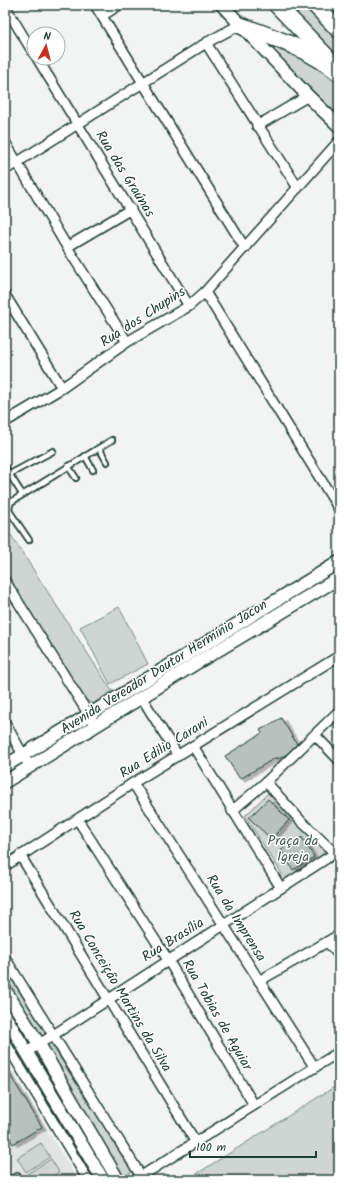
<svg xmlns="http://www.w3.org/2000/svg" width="344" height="1185" font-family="Kalam,sans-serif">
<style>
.built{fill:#e0e4e3}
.green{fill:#ced5d3;stroke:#768984}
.building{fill:#b7c1bd;stroke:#1f3d34;filter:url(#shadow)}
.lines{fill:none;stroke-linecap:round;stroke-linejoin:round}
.lane-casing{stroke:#1f3d34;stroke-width:8}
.street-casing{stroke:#1f3d34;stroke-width:12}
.secondary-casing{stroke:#1f3d34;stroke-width:15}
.highway-casing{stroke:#1f3d34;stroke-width:19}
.lane{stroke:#fff;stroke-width:4.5}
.street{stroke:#fff;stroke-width:9}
.secondary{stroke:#fff;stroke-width:12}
.highway{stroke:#fff;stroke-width:16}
.labels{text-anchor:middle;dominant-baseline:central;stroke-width:3;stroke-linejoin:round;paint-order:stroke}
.street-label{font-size:14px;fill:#1f3d34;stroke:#fff}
.park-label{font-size:14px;fill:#425b54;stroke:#fff}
</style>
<defs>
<filter id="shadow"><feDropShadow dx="4.5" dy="2.5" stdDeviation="0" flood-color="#0004"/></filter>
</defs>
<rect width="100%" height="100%" fill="#f2f3f3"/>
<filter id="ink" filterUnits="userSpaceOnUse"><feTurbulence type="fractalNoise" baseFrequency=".025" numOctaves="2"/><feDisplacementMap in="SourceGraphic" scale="8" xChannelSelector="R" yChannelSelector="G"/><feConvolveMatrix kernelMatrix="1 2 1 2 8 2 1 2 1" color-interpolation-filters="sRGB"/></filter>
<g filter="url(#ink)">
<path class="built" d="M5 1063 78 1180H20L13 1168 5 1173Z"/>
<g class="green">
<path d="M286 5H309L339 36V59Z"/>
<path d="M270 41 310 56 339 81V118L267 44Z"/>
<path d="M5 526 112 691 93 704 84 699 5 572Z"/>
<path d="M119 607 148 664 110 684 80 627Z"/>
<path d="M268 793 322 848 324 853 322 857 288 879 284 877 245 816Z"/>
<path d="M5 969 45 1032V1035L42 1039 5 986Z"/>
<path d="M5 1023 102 1180H96L5 1034Z"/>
<path d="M49 1041 131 1168 129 1176 122 1174 44 1048Z"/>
<path d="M339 1084V1180H187Z"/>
<path d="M41 1143 50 1157 26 1172 17 1158Z"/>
<path d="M51 1159 59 1172 47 1180H31L27 1174Z"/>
</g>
<g class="building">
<path d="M281 718 297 744 287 754 278 759 277 757 240 779 225 756 262 733 260 730Z"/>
<path d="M268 799 289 820 271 839 249 818Z"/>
<path d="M302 837 314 857 293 870 281 850Z"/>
<path d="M5 1067 42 1127 13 1144 5 1131Z"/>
</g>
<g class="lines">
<defs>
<g id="lane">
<path d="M99 448 107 462"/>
<path d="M85 456 93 470"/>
<path d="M68 466 76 478"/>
<path d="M5 467 22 494"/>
<path d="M10 474 53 451"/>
<path d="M29 540 10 512 9 508 11 502 112 440"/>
</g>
<g id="street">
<path d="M95 5 245 248"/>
<path d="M5 6 34 54"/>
<path d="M102 16 119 5"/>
<path d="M206 43 298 188"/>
<path d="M37 58 189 306"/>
<path d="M257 126 308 96"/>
<path d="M5 142 67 247 127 342"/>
<path d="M5 170 206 43 239 25"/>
<path d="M67 247 131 209"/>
<path d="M205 292 339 509"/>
<path d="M5 295 62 388"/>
<path d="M5 422 62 388 127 342 189 306 205 292 339 141"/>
<path d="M5 581 96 726"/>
<path d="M142 698 178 756"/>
<path d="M5 723 30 767"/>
<path d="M315 735 339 760"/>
<path d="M193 746 281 888"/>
<path d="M266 782 301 821 339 857"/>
<path d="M133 783 315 1068"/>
<path d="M232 811 266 782 339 711"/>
<path d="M78 820 168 960 254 1105"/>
<path d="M20 855 195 1141"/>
<path d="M5 866 133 783 339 656"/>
<path d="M327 942 339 955"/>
<path d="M5 958 141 1176"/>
<path d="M259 981 339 935"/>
<path d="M5 1042 88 1180"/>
<path d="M27 1052 335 853"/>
<path d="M13 1180 17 1178 18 1180"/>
<path d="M135 1180 339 1052"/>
</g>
<g id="secondary">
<path d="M222 5 308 96 339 126"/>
<path d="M5 766 339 562"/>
<path d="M5 782 195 664 339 578"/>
<path d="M5 990 39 1044 118 1180"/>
<path d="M5 1016 103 1180"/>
</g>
<g id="highway">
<path d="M277 5 327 57"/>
<path d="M315 5 339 30"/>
<path d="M239 25C275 38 309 49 339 73"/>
</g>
</defs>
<use href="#lane" class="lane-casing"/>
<use href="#street" class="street-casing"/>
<use href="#secondary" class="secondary-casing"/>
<use href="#highway" class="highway-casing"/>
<use href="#lane" class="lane"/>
<use href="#street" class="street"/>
<use href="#secondary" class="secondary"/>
<use href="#highway" class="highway"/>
</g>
</g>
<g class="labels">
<g class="street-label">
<text transform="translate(125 174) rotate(58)">Rua das Graúnas</text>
<text transform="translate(143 317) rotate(-33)">Rua dos Chupins</text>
<text transform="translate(164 667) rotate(-32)">Avenida Vereador Doutor Hermínio Jacon</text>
<text transform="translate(164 748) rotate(-32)">Rua Edilio Carani</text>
<text transform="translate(236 918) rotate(58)">Rua da Imprensa</text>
<text transform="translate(173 940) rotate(-32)">Rua Brasília</text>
<text transform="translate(120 991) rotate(59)">Rua Conceição Martins da Silva</text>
<text transform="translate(217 1015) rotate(60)">Rua Tobias de Aguiar</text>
</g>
<g class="park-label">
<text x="293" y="841">Praça da<tspan x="293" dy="16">Igreja</tspan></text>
</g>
</g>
<rect width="344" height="1185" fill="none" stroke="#fff" stroke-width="20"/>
<rect x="10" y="10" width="324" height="1165" fill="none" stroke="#1f3d34" stroke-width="1.5" filter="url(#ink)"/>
<g transform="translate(46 46) rotate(7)"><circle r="19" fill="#ffffff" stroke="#a5b1ae"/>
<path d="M0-3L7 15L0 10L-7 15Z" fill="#c8321e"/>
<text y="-6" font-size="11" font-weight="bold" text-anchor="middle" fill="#1f3d34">N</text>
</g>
<path d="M190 1151v6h126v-6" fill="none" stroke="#1f3d34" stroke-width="2"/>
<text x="196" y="1151" font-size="12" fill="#1f3d34" stroke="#ffffff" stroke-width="3" paint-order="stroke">100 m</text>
</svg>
